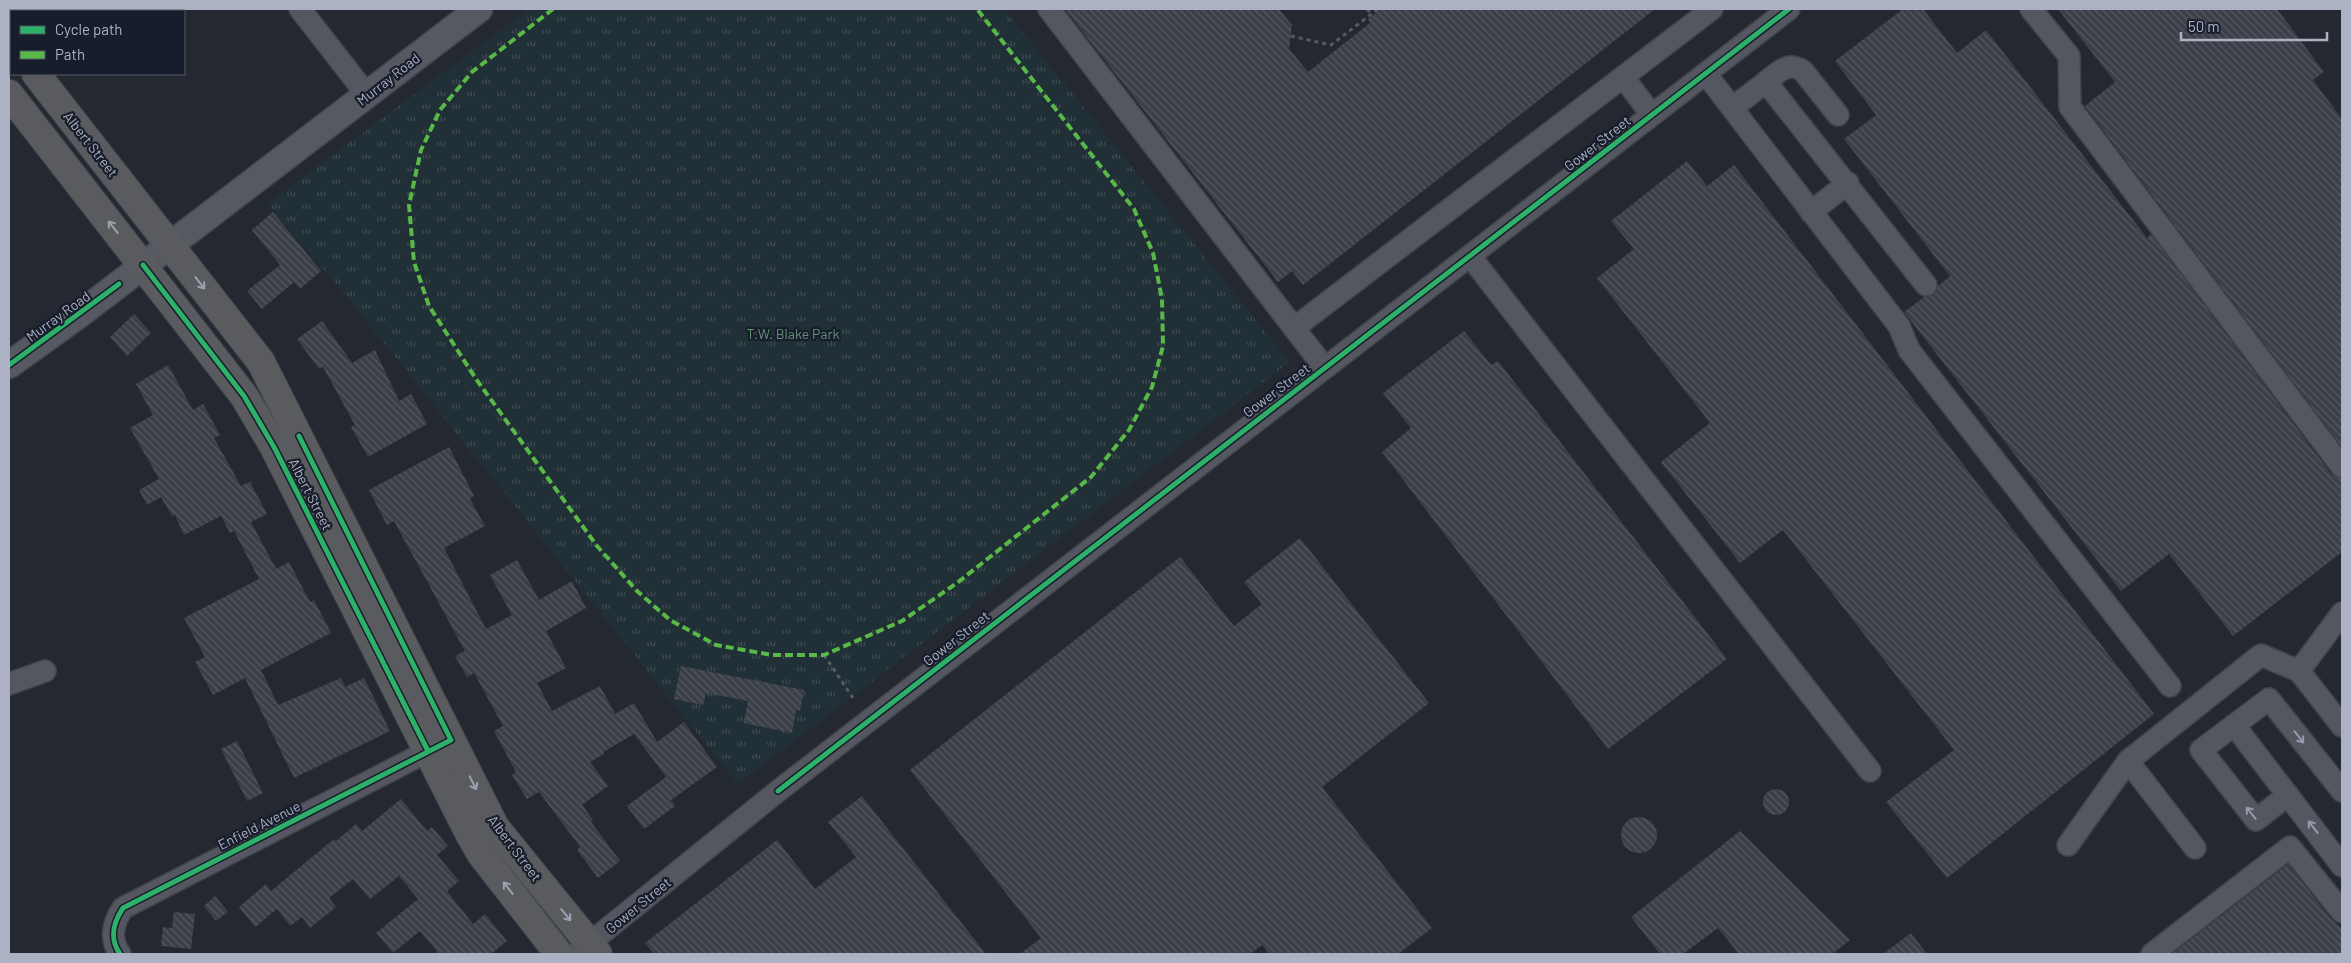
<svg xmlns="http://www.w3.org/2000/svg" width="2351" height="963" font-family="Barlow,sans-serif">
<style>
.park{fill:url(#park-tufts)}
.building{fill:url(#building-back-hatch)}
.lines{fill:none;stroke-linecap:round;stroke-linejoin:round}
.minor-casing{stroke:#40434a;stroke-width:24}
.major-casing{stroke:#41454e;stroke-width:29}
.highway-casing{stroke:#40444d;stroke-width:30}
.path{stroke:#565a62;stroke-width:3;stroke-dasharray:4 4;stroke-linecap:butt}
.minor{stroke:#545660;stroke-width:21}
.major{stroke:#565862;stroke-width:26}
.highway{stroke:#595b5f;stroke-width:28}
.quiet{stroke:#58b947;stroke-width:4;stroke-dasharray:8 4;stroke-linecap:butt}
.cycleway-casing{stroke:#181d2b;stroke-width:8}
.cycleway{stroke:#2db169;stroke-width:5}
.oneway{stroke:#9ba1b0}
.oneway2{stroke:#969bab}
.labels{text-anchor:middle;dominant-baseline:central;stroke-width:4.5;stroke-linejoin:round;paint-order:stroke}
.street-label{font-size:14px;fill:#acb2c4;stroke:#181d2b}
.park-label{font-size:14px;fill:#639475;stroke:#181d2b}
</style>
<defs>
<pattern id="park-tufts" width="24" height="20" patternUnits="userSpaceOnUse" patternTransform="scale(1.25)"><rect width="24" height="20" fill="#213036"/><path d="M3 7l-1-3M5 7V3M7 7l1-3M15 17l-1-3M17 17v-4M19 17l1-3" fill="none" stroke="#3f4c51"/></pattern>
<pattern id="building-back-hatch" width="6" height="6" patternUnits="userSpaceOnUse" patternTransform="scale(1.25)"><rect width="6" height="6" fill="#3b3f48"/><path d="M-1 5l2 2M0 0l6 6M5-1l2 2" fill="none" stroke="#555861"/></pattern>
</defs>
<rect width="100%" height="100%" fill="#242831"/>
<path class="park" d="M529 9H1004L1290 362 738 784 342 291 267 204Z"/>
<g class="building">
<path d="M1065 9H1279L1292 25 1289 49 1308 72 1370 23 1368 19 1381 9H1655L1303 285 1292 271 1278 282Z"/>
<path d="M1903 9H1923L1957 53 1986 30 2147 238 2151 234 2332 475 2342 479V552L2233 636 2169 554 2121 591 1904 312 1924 297 1933 295 1938 286 1950 276 1844 139 1876 115 1835 61Z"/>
<path d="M2058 9H2277L2324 72 2313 80 2342 119V447L2085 106 2115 82Z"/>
<path d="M1687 161 1707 186 1734 165 2154 714 1947 878 1886 802 1954 750 1783 530 1740 563 1661 462 1710 423 1597 278 1634 249 1611 221Z"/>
<path d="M273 212 321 271 300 289 294 282 262 309 247 291 280 265 252 230Z"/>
<path d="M134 314 151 333 127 356 110 337Z"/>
<path d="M322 321 352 363 375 350 399 401 411 394 427 424 368 457 351 427 355 425 323 367 319 369 297 339Z"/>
<path d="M1464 331 1491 365 1498 361 1727 659 1608 749 1382 452 1411 428 1383 393Z"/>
<path d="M168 365 193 410 203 404 220 435 214 438 241 486 250 482 267 514 251 522 276 569 289 562 310 602 314 600 331 633 261 670 278 705 341 678 345 687 364 678 390 731 294 778 245 678 213 695 195 662 205 657 184 618 259 579 234 531 230 533 221 516 184 535 175 515 172 516 161 497 147 505 139 490 159 479 130 428 153 415 136 384Z"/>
<path d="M449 447 474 496 470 499 485 526 444 548 486 629 512 615 490 575 517 560 539 600 572 581 586 608 546 631 566 668 537 683 552 711 600 686 615 714 634 703 657 742 684 722 717 767 671 800 675 806 644 829 627 806 666 777 634 734 603 752 604 754 590 762 608 786 582 805 593 820 591 822 620 861 598 878 577 850 580 847 539 792 527 799 512 775 516 772 494 731 503 726 474 673 467 677 455 656 465 651 394 521 387 525 369 490Z"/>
<path d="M1300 538 1429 703 1322 787 1432 928 1398 954H1269L1262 945 1250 954H1020L1041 938 910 770 1180 557 1234 626 1262 604 1244 582Z"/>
<path d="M681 666 804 690 800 711 796 710 792 733 744 723 748 701 706 693 703 705 674 699Z"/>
<path d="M237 741 263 793 247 801 221 749Z"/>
<circle cx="1776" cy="802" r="13"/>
<path d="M862 796 986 954H654L645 943 777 840 815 889 856 857 828 822Z"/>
<path d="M401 799 427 831 432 827 448 846 437 855 459 881 447 891 473 924 485 914 507 941 491 954H439L420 931 393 953 376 933 418 899 399 876 370 899 353 879 329 898 336 907 310 928 302 917 290 926 277 909 255 927 239 907 266 884 271 891 334 839 336 841 356 824 362 831Z"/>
<circle cx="1639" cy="835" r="18"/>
<path d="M1740 831 1850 940 1832 954H1739L1718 928 1683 954H1660L1631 917Z"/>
<path d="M2288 864 2332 920 2342 928V954H2172Z"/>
<path d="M215 896 228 912 216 921 204 906Z"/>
<path d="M174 912 195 914 191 949 161 946 163 927 172 928Z"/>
<path d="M1911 933 1927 954H1883Z"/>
</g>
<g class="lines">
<defs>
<g id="minor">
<path d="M300 9 367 95"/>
<path d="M1049 9 1324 367"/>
<path d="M2031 9 2069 56 2070 107 2342 467"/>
<path d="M1706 74 1899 326 1909 350 2170 686"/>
<path d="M1623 77 1652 115"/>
<path d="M1766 82C1779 72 1787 61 1803 71L1838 115"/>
<path d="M1732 108 1766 82 1926 285"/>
<path d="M1811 212 1848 183"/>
<path d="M1470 256 1870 771"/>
<path d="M1294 328 1712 9"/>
<path d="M2299 671 2342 613"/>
<path d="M9 684 45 671"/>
<path d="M2234 725 2342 866"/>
<path d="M2288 795 2256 820 2201 750 2269 699 2342 791"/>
<path d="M2068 845 2128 761"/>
<path d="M2195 848 2128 761 2261 655 2299 671 2342 726"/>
<path d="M120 954C109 938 113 923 123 908L442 744"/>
<path d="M576 954 778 791 1789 9"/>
<path d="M2152 954 2290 847 2342 912"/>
</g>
<path id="major" d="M9 365 76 317 479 9"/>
<g id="highway">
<path d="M9 40 11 43"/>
<path d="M36 74 261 362 495 827 598 954"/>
<path d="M9 94 244 396 274 447 469 833 481 854 559 954"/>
</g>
</defs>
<use href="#minor" class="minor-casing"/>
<use href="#major" class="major-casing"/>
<use href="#highway" class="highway-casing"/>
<g class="path">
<path d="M1367 9 1371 14"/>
<path d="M1291 36 1331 45 1378 9"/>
<path d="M824 655 853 698"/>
</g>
<use href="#minor" class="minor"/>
<use href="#major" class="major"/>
<use href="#highway" class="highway"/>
<path class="quiet" d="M553 9 472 72 440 110 421 150 409 205 414 262 429 306 476 379 597 546 637 591 670 620 716 645 772 655H824L902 621 957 583 1091 477 1129 430 1152 387 1163 346 1162 299 1153 253 1134 209 977 9"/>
<defs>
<g id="cycleway">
<path d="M143 265 244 396 274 447 428 751"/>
<path d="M9 365 119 284"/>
<path d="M778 791 1789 9"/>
<path d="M120 954C109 938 113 923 123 908L451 740 299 436"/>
</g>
</defs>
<use href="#cycleway" class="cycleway-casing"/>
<use href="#cycleway" class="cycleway"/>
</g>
<defs><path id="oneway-shaft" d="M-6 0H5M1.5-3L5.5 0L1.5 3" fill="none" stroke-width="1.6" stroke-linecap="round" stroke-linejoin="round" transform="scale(1.25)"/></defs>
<g class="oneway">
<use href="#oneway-shaft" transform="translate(113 227) rotate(-128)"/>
<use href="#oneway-shaft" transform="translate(200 283) rotate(52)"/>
<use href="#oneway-shaft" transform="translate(473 783) rotate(63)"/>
<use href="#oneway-shaft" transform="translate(508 888) rotate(-128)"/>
<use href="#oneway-shaft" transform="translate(566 915) rotate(51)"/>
</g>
<g class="oneway2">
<use href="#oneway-shaft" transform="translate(2299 737) rotate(52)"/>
<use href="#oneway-shaft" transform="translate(2251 813) rotate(-129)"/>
<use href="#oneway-shaft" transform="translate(2313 827) rotate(-128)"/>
</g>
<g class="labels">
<g class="street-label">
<text transform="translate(388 79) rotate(-38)">Murray Road</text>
<text transform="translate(1597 143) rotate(-38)">Gower Street</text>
<text transform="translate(91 144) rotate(52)">Albert Street</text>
<text transform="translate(58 316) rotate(-36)">Murray Road</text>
<text transform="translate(1276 390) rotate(-37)">Gower Street</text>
<text transform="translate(311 494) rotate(63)">Albert Street</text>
<text transform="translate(956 638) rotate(-38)">Gower Street</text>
<text transform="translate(259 825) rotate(-27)">Enfield Avenue</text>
<text transform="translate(515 848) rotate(53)">Albert Street</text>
<text transform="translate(638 905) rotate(-39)">Gower Street</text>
</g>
<g class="park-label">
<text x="793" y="333">T.W. Blake Park</text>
</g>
</g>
<rect width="2351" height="963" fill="none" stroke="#acb2c4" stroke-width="20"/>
<rect x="10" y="10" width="175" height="65" fill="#181d2b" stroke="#535968"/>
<rect x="20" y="26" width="25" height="8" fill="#2db169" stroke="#535968"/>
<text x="55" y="35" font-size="15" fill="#acb2c4">Cycle path</text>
<rect x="20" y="51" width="25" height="8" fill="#58b947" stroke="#535968"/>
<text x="55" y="60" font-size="15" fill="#acb2c4">Path</text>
<path d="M2181 32v8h146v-8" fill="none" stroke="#acb2c4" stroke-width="2.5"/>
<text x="2188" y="32" font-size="15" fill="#acb2c4" stroke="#181d2b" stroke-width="4" paint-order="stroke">50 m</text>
</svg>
